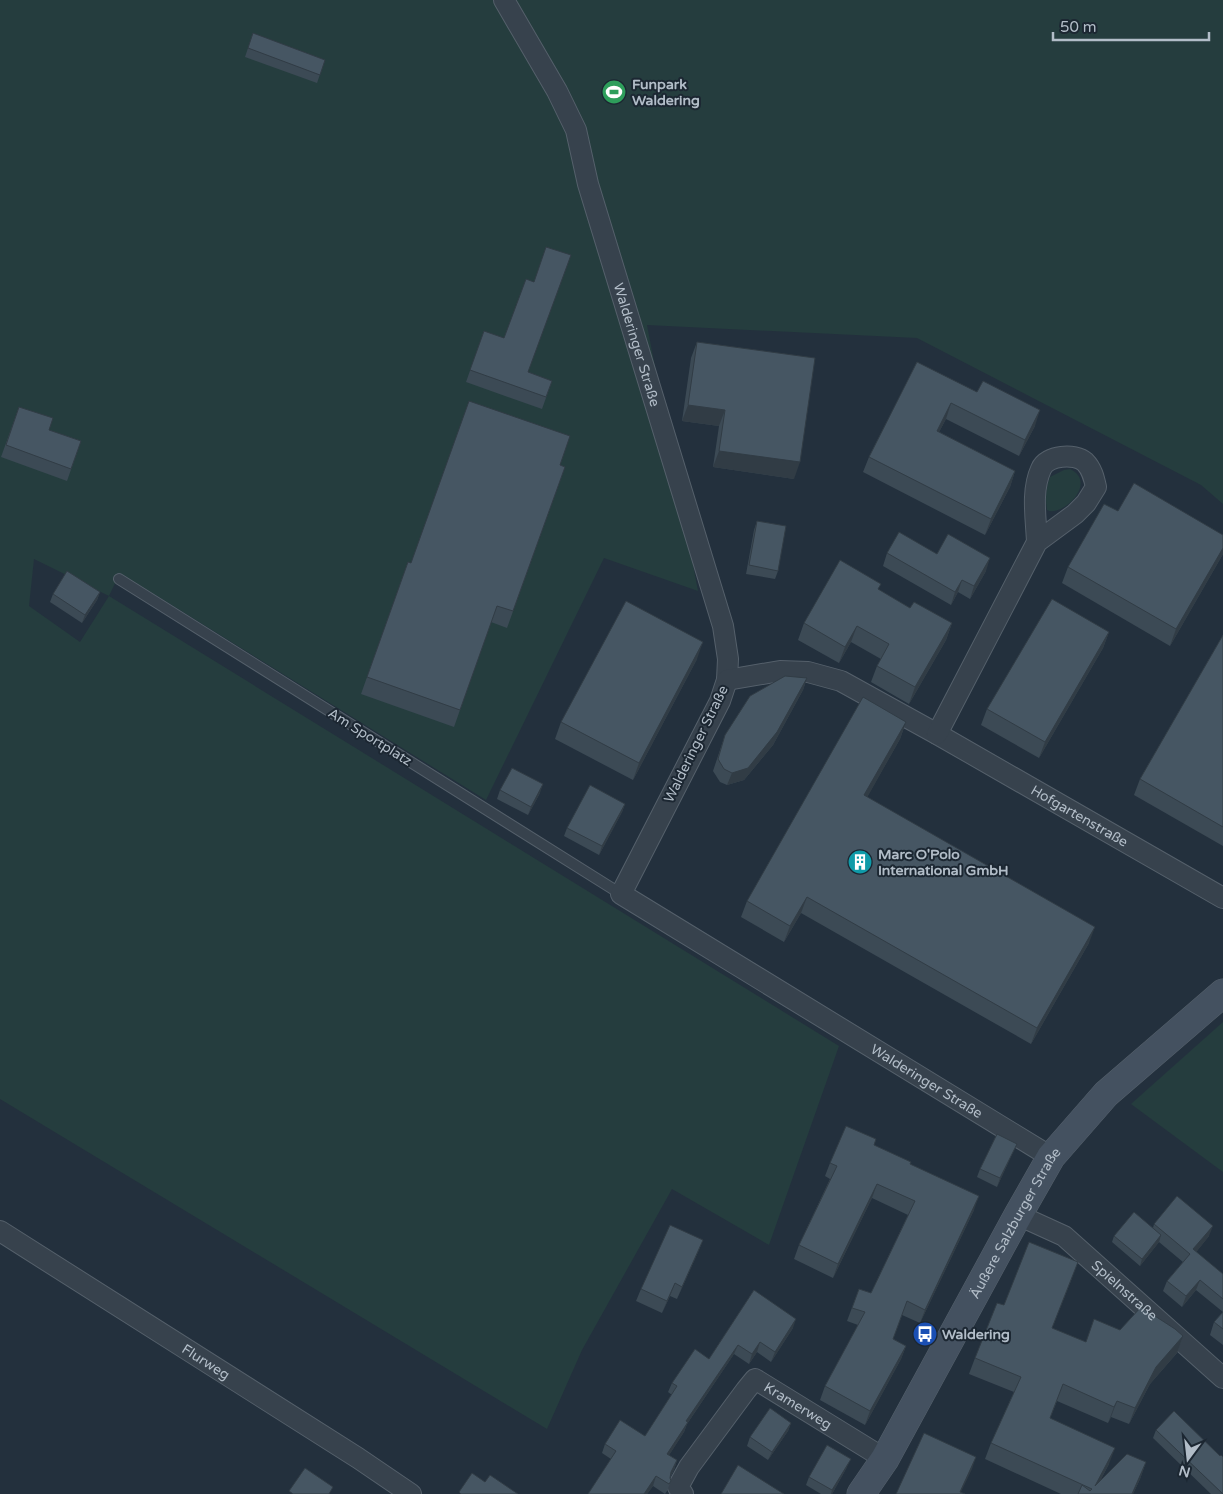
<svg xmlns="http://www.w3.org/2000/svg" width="1223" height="1494" font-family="'Varela Round',sans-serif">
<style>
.green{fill:#253d3e;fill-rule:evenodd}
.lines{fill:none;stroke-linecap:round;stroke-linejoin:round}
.service-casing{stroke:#55606b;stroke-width:12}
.minor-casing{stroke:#55606b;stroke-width:22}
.secondary-casing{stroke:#55606b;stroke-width:29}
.service{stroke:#37424d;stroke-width:10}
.minor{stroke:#37424d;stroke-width:20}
.secondary{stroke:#445160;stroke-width:28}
.wall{fill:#3c4a55}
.shaded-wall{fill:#313c45}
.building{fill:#465663;stroke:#313c45}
.labels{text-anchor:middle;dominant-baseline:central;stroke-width:4;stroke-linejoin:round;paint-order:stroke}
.poi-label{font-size:14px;font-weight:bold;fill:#b2bdc8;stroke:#1c2732;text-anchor:start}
.street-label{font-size:14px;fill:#b2bdc8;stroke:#1c2732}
</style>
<rect width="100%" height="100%" fill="#23303d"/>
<g class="green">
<path d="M0 0H1223V504L1201 485 917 338 647 325 698 591 604 558 486 800 120 573 109 596 839 1046 769 1245 672 1189 582 1350 547 1429 0 1099ZM34 559 109 596 80 642 29 606Z"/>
<path d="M1070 469C1099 483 1061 518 1047 510 1045 497 1046 489 1050 477L1064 470Z"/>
<path d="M1223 1022V1172L1131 1104Z"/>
</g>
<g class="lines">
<defs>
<path id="service" d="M119 579 621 894"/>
<g id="minor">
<path id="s1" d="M504 0 557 91 576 130 588 184 723 626 728 659 727 680 720 701 621 894 1051 1157"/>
<path id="s2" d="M727 680 780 671 808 672 841 681 937 734 1223 898"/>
<path d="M937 734 1037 542 1075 514 1086 503 1096 487C1094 478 1092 469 1085 462 1075 453 1047 455 1041 469 1031 491 1036 518 1037 542"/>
<path id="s3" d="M1018 1215 1064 1236 1223 1378"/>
<path id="s4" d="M0 1231 358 1458 411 1494"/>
<path id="s5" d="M683 1494 678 1487 689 1467 746 1390 755 1379 885 1459"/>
</g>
<g id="secondary">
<path id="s6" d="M861 1494 885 1459 1018 1215 1051 1157 1106 1094 1223 993"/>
</g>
</defs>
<use href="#service" class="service-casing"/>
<use href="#minor" class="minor-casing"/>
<use href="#secondary" class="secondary-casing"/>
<use href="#service" class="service"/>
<use href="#minor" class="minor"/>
<use href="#secondary" class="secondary"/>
</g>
<g class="wall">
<path d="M253 33 325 60 317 83 245 57Z"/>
<path d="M484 331 528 372 552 381 542 409 466 382Z"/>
<path d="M697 342 794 479 713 467 719 426 682 421 691 358Z"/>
<path d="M917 362 1035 426 1019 456 946 419 939 432 1015 471 1010 487 985 535 863 472 869 457Z"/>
<path d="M19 407 49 430 81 441 67 481 1 457Z"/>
<path d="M560 465 565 467 507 628 491 622 454 727 361 694 408 562 411 563Z"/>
<path d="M1118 511 1223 535V554L1170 646 1062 583 1068 567Z"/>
<path d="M757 521 778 571 775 579 746 574 754 530Z"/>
<path d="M887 553 937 554 986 571 970 599 958 592 951 605 883 566Z"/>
<path d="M879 590 910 608 952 623 946 640 909 704 871 682 877 666 881 659 851 642 839 663 798 640 804 623Z"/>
<path d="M100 592 97 600 82 623 50 602 53 594Z"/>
<path d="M1109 632 1103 648 1039 758 981 725 987 709Z"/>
<path d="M1223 635V846L1134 795 1140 779Z"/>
<path d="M697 659 633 780 555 739 561 722Z"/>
<path d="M807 678 803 690 773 745 744 780 727 785 720 782 713 771 725 735Z"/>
<path d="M906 722 900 739 867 797 1089 943 1031 1044 801 913 784 942 741 917 747 901Z"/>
<path d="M500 790 540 793 528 815 497 799Z"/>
<path d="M625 804 622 812 599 855 564 836 567 828Z"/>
<path d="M874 1145 910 1164 974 1210 920 1323 902 1315 893 1339 906 1346 901 1359 865 1425 820 1400 825 1386 858 1325 847 1321 859 1289 871 1293 908 1215 872 1198 833 1278 794 1259 799 1245 830 1179 825 1176 830 1163Z"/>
<path d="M1013 1152 997 1187 977 1177 980 1169Z"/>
<path d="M1154 1224 1209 1236 1196 1252 1223 1274V1345L1210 1335 1214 1322 1223 1312 1196 1290 1182 1307 1163 1291 1167 1281 1183 1262 1159 1242 1140 1266 1112 1242 1114 1236 1153 1228Z"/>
<path d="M703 1240 698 1252 677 1299 670 1296 662 1313 636 1301 641 1289Z"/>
<path d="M1072 1278 1052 1328 1086 1342 1120 1330 1183 1336 1177 1353 1150 1384 1129 1424 1111 1417 1108 1423 1057 1401 1050 1418 1109 1464 1100 1481 1146 1462 1140 1479 1133 1494H1061L985 1459 991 1443 1014 1392 969 1374 975 1358 1004 1305Z"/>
<path d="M754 1290 793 1328 771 1362 757 1352 749 1364 734 1354 687 1424 684 1432 669 1455 677 1460 674 1470 670 1478 671 1481 667 1491 665 1494 653 1486 647 1494H588L611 1459 602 1453 605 1444 645 1436 672 1395 668 1392 672 1383 709 1359Z"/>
<path d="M791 1423 788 1431 768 1460 747 1446 750 1437Z"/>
<path d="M1156 1430 1223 1494H1211L1153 1438Z"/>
<path d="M847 1467 832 1494H821L806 1485 809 1477Z"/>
</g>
<g class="shaded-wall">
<path d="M951 403 946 419 931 447 937 431Z"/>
<path d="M688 405 725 410 719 426 682 421Z"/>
<path d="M1040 410 1035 426 1019 456 1025 440Z"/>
<path d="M719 451 800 462 794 479 713 467Z"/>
<path d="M1015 471 1010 487 985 535 991 519Z"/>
<path d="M1223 548V554L1170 646 1176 629Z"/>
<path d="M990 558 986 571 970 599 974 586Z"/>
<path d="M962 580 958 592 951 605 955 592Z"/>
<path d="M100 592 97 600 82 623 85 615Z"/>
<path d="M952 623 946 640 909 704 915 687Z"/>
<path d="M857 626 851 642 839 663 845 647Z"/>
<path d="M1109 632 1103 648 1039 758 1045 742Z"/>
<path d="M703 642 697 659 633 780 639 763Z"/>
<path d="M807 678 803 690 773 745 744 780 727 785 732 773Z"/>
<path d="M906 722 900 739 859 812 864 795Z"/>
<path d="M543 784 540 793 528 815 531 807Z"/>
<path d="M625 804 622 812 599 855 602 846Z"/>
<path d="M807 897 801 913 784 942 790 926Z"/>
<path d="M1095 927 1089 943 1031 1044 1037 1028Z"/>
<path d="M1017 1144 1013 1152 997 1187 1000 1178Z"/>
<path d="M877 1184 872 1198 833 1278 838 1264Z"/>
<path d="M979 1196 974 1210 920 1323 925 1310Z"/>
<path d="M1213 1226 1209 1236 1190 1260 1193 1249Z"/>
<path d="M1161 1235 1159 1242 1140 1266 1142 1259Z"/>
<path d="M703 1240 698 1252 677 1299 682 1287Z"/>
<path d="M1078 1262 1072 1278 1046 1344 1052 1328Z"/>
<path d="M1200 1280 1196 1290 1182 1307 1186 1296Z"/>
<path d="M675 1283 670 1296 662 1313 667 1301Z"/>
<path d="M796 1319 793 1328 771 1362 775 1352Z"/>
<path d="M1183 1336 1177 1353 1150 1384 1129 1424 1135 1408 1156 1367Z"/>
<path d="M760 1342 757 1352 749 1364 752 1354Z"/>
<path d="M738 1345 734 1354 687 1424 684 1432 664 1463 667 1454 686 1421Z"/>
<path d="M906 1346 901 1359 865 1425 870 1411Z"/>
<path d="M1117 1401 1111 1417 1108 1423 1114 1407Z"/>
<path d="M791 1423 788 1431 768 1460 772 1452Z"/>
<path d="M1115 1448 1109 1464 1093 1494 1095 1486Z"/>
<path d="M976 1457 972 1469 960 1494H959Z"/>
<path d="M851 1459 847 1467 832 1494H831L832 1490Z"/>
<path d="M677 1460 674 1470 667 1482 671 1472Z"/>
<path d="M1146 1462 1140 1479 1133 1494H1132Z"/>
<path d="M656 1476 653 1486 647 1494H644Z"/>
</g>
<g class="building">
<path d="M253 33 325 60 320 75 248 48Z"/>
<path d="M546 247 571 255 528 372 552 381 546 397 470 370 484 331 504 338 526 279 534 282Z"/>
<path d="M697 342 815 358 800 462 719 451 725 410 688 405Z"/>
<path d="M917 362 977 392 983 381 1040 410 1025 440 951 403 937 431 1015 471 991 519 869 457Z"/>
<path d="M469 401 570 436 560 465 565 467 513 611 497 606 460 710 367 677 408 562 411 563Z"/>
<path d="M19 407 53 418 49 430 81 441 71 469 6 445Z"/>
<path d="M1134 483 1223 535V548L1176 629 1068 567 1104 504 1118 511Z"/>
<path d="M757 521 786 526 778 571 749 565Z"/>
<path d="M899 532 937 554 948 534 990 558 974 586 962 580 955 592 887 553Z"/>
<path d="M840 560 881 584 878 589 910 608 914 602 952 623 915 687 877 666 889 644 857 626 845 647 804 623Z"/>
<path d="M67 571 100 592 85 615 53 594Z"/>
<path d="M1052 599 1109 632 1045 742 987 709Z"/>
<path d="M626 601 703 642 639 763 561 722Z"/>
<path d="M1223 635V827L1140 779Z"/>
<path d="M785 676 807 678 777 732 748 768 732 773 724 769 718 759 725 735 750 696Z"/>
<path d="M863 697 906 722 864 795 1095 927 1037 1028 807 897 790 926 747 901Z"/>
<path d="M512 768 543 784 531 807 500 790Z"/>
<path d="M590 785 625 804 602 846 567 828Z"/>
<path d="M846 1126 876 1139 874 1145 911 1162 910 1164 979 1196 925 1310 907 1301 893 1339 906 1346 870 1411 825 1386 865 1312 852 1308 859 1289 871 1293 915 1201 877 1184 838 1264 799 1245 837 1166 830 1163Z"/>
<path d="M997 1134 1017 1144 1000 1178 980 1169Z"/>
<path d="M1177 1196 1213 1226 1193 1249 1223 1274V1299L1200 1280 1186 1296 1167 1281 1190 1254 1154 1224Z"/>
<path d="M1134 1212 1161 1235 1142 1259 1114 1236Z"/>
<path d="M670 1225 703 1240 682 1287 675 1283 667 1301 641 1289Z"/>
<path d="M1029 1242 1078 1262 1052 1328 1086 1342 1094 1319 1120 1330 1141 1307 1175 1329 1183 1336 1156 1367 1135 1408 1117 1401 1114 1407 1063 1384 1050 1418 1115 1448 1095 1486 1127 1454 1146 1462 1132 1494H1078L1082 1485 1090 1491 1092 1489 991 1443 1021 1377 975 1358 997 1303 1004 1305Z"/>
<path d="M754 1290 796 1319 775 1352 760 1342 752 1354 738 1345 686 1421 688 1422 667 1454 677 1460 671 1472 670 1478 671 1481 669 1484 656 1476 644 1494H588L616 1451 605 1444 620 1420 645 1436 677 1386 672 1383 695 1349 709 1359Z"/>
<path d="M1223 1312V1329L1214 1322Z"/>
<path d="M770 1408 791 1423 772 1452 750 1437Z"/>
<path d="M1174 1411 1220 1456 1221 1455 1223 1457V1494L1156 1430Z"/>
<path d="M924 1433 976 1457 960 1492 965 1494H896Z"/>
<path d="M827 1445 851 1459 832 1490 809 1477Z"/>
<path d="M738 1465 784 1494H721Z"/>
<path d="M305 1468 333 1487 329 1494H293L289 1491Z"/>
<path d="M472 1473 485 1482 490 1475 518 1494H461L459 1492Z"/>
</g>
<defs>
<symbol id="stadium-disc" viewBox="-11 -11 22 22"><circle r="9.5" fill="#2e9e5b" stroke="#1c2732"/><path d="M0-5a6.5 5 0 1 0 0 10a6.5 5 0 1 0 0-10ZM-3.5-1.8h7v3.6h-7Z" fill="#fff"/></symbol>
<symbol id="building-disc" viewBox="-11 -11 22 22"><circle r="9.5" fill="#0f9aa8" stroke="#1c2732"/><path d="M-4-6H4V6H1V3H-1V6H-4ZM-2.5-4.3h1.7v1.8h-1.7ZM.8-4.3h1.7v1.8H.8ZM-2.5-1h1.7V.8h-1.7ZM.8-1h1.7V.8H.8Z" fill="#fff"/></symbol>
<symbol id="bus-disc" viewBox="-11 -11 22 22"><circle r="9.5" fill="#1a4fb4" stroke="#1c2732"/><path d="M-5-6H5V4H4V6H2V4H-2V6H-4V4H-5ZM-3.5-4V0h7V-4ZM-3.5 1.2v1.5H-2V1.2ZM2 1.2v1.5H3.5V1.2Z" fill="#fff"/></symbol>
</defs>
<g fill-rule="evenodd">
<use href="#stadium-disc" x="600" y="78" width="28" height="28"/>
<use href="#building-disc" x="846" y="848" width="28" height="28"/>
<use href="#bus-disc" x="911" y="1320" width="28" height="28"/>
</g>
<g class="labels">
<g class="poi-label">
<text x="632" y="84">Funpark<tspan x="632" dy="16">Waldering</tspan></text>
<text x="878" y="854">Marc O'Polo<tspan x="878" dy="16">International GmbH</tspan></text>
<text x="942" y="1334">Waldering</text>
</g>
<g class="street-label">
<text stroke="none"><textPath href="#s1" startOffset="372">Walderinger Straße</textPath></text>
<text transform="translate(370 737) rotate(32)">Am Sportplatz</text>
<text transform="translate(696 744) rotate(-64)">Walderinger Straße</text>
<text stroke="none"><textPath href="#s2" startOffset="390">Hofgartenstraße</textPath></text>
<text stroke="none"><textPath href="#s1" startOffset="1318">Walderinger Straße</textPath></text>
<text stroke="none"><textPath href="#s6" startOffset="312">Äußere Salzburger Straße</textPath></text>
<text stroke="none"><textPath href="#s3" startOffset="132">Spielnstraße</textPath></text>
<text stroke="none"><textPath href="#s4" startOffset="244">Flurweg</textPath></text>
<text stroke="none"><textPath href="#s5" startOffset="192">Kramerweg</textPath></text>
</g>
</g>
<g transform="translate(1188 1459) rotate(195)" stroke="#1c2732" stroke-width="4" paint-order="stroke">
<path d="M0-4L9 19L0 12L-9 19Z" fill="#b2bdc8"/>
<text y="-8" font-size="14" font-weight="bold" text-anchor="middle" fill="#b2bdc8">N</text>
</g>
<path d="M1053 32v8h156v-8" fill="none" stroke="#b2bdc8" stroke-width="2.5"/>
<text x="1060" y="32" font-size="15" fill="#b2bdc8" stroke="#1c2732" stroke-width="4" paint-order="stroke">50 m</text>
</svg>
